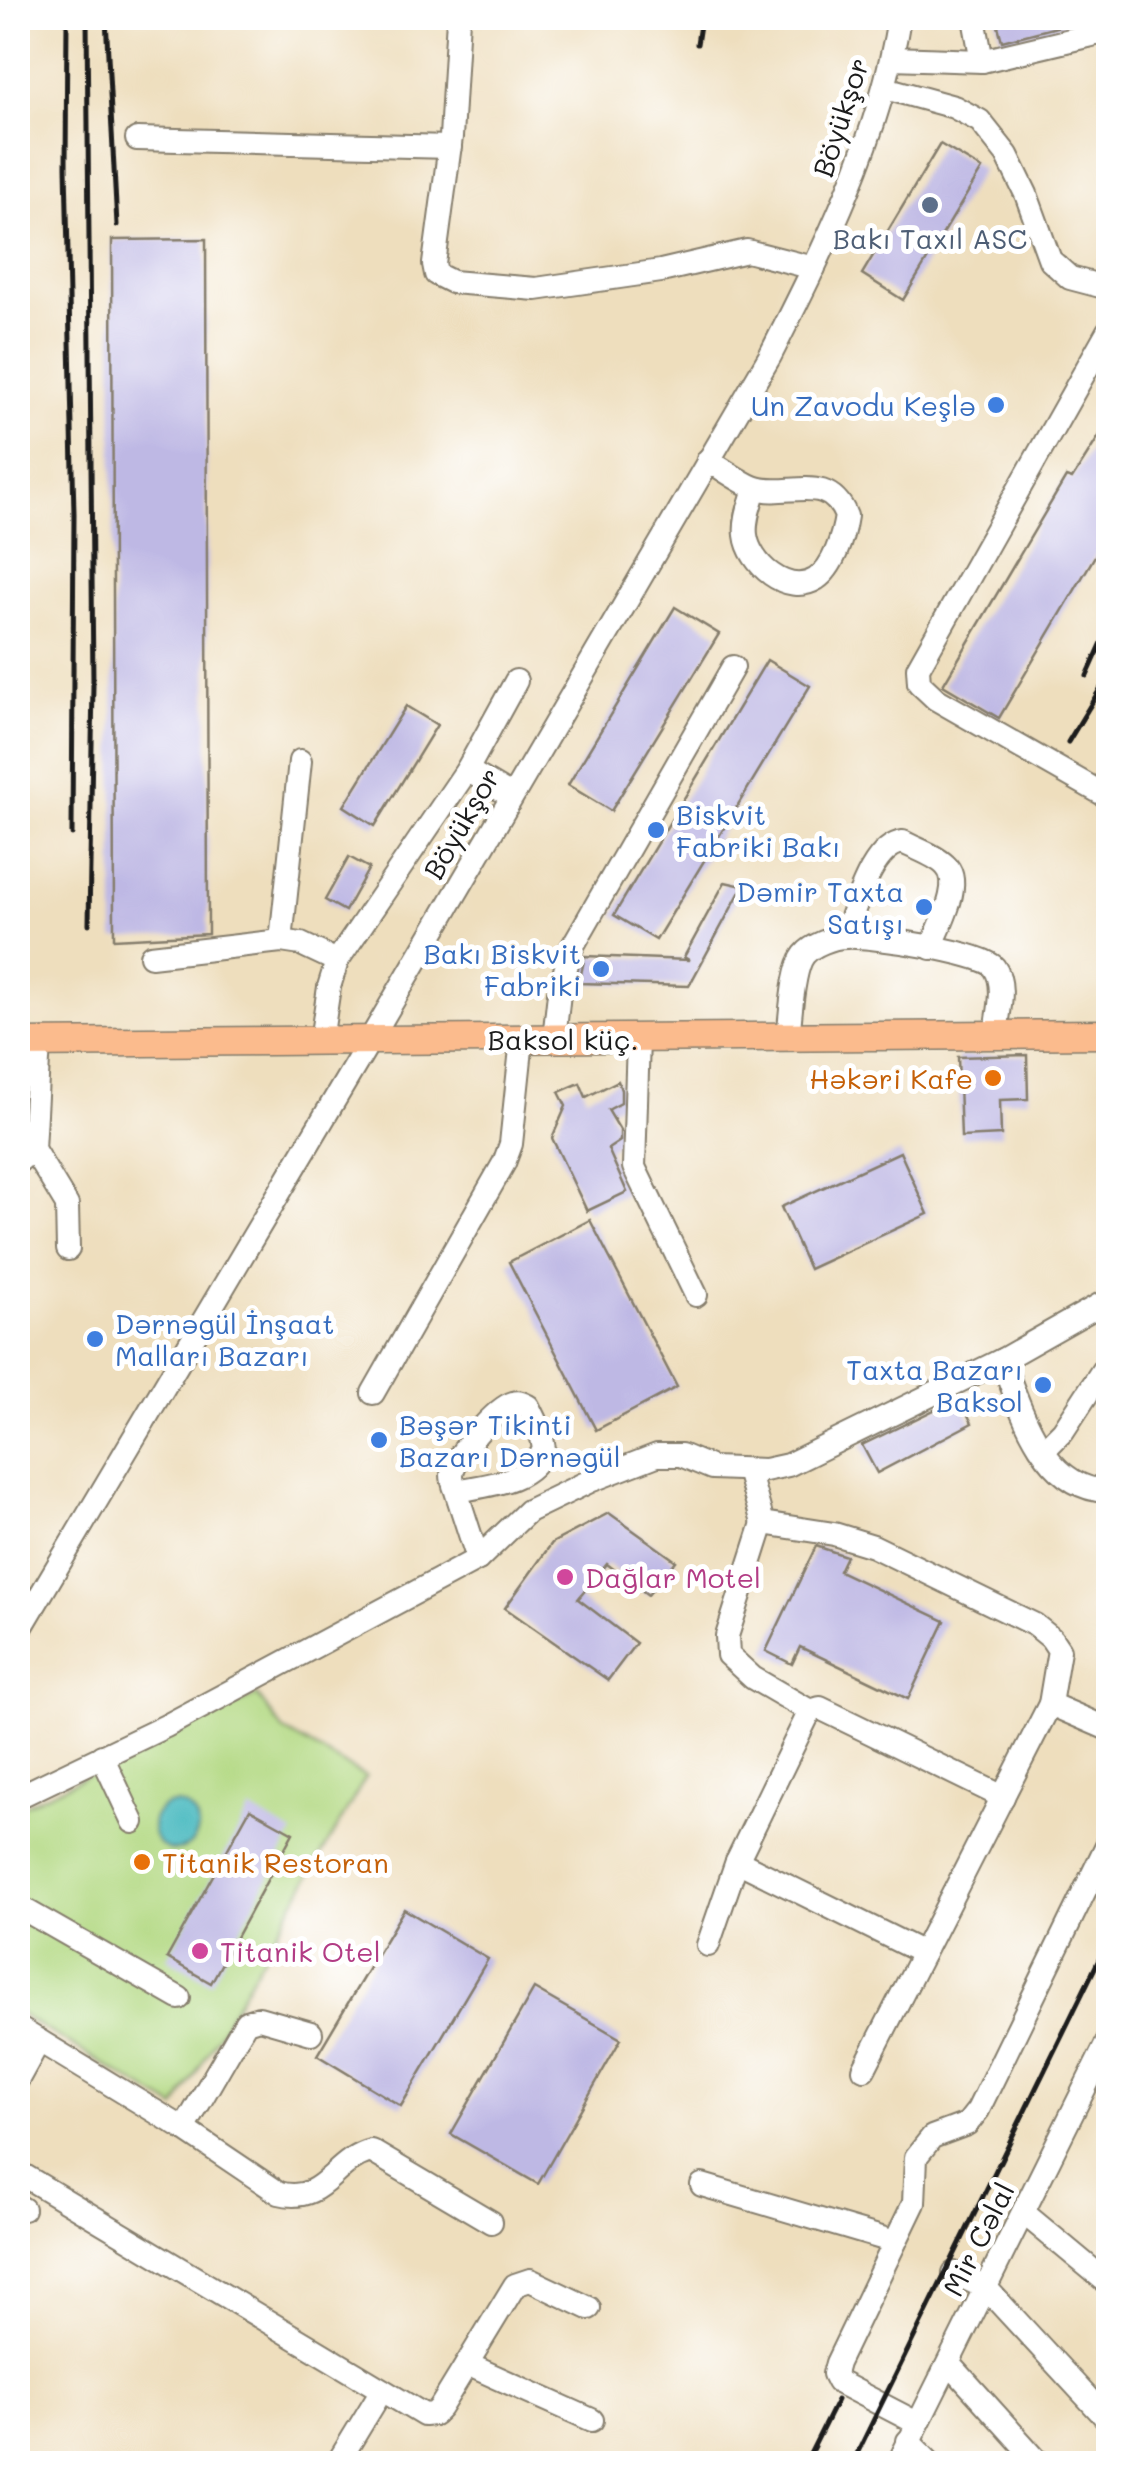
<svg xmlns="http://www.w3.org/2000/svg" width="1126" height="2481" font-family="Mali,sans-serif">
<style>
.green{fill:#b3d983;stroke:#687a50;stroke-width:2.5}
.water{fill:#4abac0;stroke:#336b6e;stroke-width:2.5}
.building{fill:#beb8e4}
.lines{fill:none;stroke-linecap:round;stroke-linejoin:round}
.minor-casing{stroke:#857d6c;stroke-width:26}
.major-casing{stroke:#857d6c;stroke-width:31}
.minor{stroke:#fff;stroke-width:22}
.major{stroke:#fbbb8d;stroke-width:28}
.rail{stroke:#1c1c1c;stroke-width:5}
.service-dot{fill:#5c6f8a;stroke:#fff;stroke-width:4}
.shop-dot{fill:#3f7fe0;stroke:#fff;stroke-width:4}
.food-dot{fill:#e8710a;stroke:#fff;stroke-width:4}
.hotel-dot{fill:#d1479c;stroke:#fff;stroke-width:4}
.labels{text-anchor:middle;dominant-baseline:central;stroke-width:10;stroke-linejoin:round;paint-order:stroke}
.street-label{font-size:28px;fill:#1c1c1c;stroke:#fff}
.service-label{font-size:28px;fill:#4e5e75;stroke:#fff}
.shop-label{font-size:28px;fill:#366cbe;stroke:#fff;text-anchor:end}
.food-label{font-size:28px;fill:#c56008;stroke:#fff;text-anchor:end}
.hotel-label{font-size:28px;fill:#b23c85;stroke:#fff;text-anchor:start}
</style>
<rect width="100%" height="100%" fill="#fff"/>
<filter id="ink" filterUnits="userSpaceOnUse"><feTurbulence type="fractalNoise" baseFrequency=".01" numOctaves="2"/><feDisplacementMap in="SourceGraphic" scale="20" xChannelSelector="R" yChannelSelector="G"/><feConvolveMatrix kernelMatrix="1 2 1 2 8 2 1 2 1" color-interpolation-filters="sRGB"/></filter>
<filter id="wash" filterUnits="userSpaceOnUse"><feTurbulence type="fractalNoise" baseFrequency=".0048" numOctaves="4" result="noise"/><feDisplacementMap in="SourceGraphic" scale="40" xChannelSelector="R" yChannelSelector="G"/><feGaussianBlur stdDeviation="2.25" result="paint"/><feColorMatrix in="noise" values="0 0 0 0 0 0 0 0 0 0 0 0 0 0 0 0 0 1.4 0 .05"/><feComposite in="paint" operator="in"/></filter>
<g filter="url(#wash)">
<rect width="100%" height="100%" fill="#eedebd"/>
<path class="green" d="M257 1695 283 1730 366 1777 176 2108 18 2013V1808Z"/>
<circle class="water" cx="175" cy="1827" r="23"/>
<g id="blocks">
<g class="building">
<path d="M996 18H1071L1072 23 1002 41Z"/>
<path d="M940 144 982 169 903 300 862 274Z"/>
<path d="M206 239 208 934 114 939 112 240Z"/>
<path d="M1108 422V534L999 718 943 685 1066 477 1072 479Z"/>
<path d="M675 607 719 634 611 811 568 785Z"/>
<path d="M767 660 810 686 656 940 614 915Z"/>
<path d="M406 706 437 725 375 826 344 806Z"/>
<path d="M349 857 369 868 345 911 325 900Z"/>
<path d="M725 882 743 886 689 986 579 983 585 956 689 960 684 957Z"/>
<path d="M1027 1055 1028 1099 1000 1100 1001 1135 961 1137 958 1057Z"/>
<path d="M618 1081 621 1090V1103L608 1110 620 1130V1141L608 1149 627 1192 587 1211 552 1138 566 1106 559 1092 580 1083 586 1097Z"/>
<path d="M900 1152 928 1214 809 1269 781 1207Z"/>
<path d="M590 1220 677 1387 596 1430 509 1262Z"/>
<path d="M959 1398 972 1423 877 1473 862 1445Z"/>
<path d="M609 1513 676 1561 648 1595 607 1564 578 1599 636 1643 608 1680 505 1608 552 1543Z"/>
<path d="M816 1546 846 1556 839 1571 945 1621 908 1699 800 1647 792 1664 766 1651Z"/>
<path d="M250 1809 293 1833 211 1983 167 1958Z"/>
<path d="M404 1909 488 1959 401 2106 317 2055Z"/>
<path d="M534 1989 621 2039 538 2184 451 2134Z"/>
</g>
</g>
</g>
<g filter="url(#ink)">
<use href="#blocks" fill-opacity="0" stroke="#857d6c" stroke-width="2.5"/>
<g class="lines">
<defs>
<g id="minor">
<path d="M458 18 451 137 434 264 436 274 452 282 536 289 661 271 747 251 814 268"/>
<path d="M974 18 982 61"/>
<path d="M892 58 982 61 1108 31"/>
<path d="M885 88 954 107 980 121 1007 155 1026 194 1050 260 1070 278 1108 288"/>
<path d="M137 139 450 147"/>
<path d="M1108 331 918 668 919 683 936 699 1108 797"/>
<path d="M708 460C721 468 743 484 756 488 788 498 828 471 846 516 843 536 834 567 816 579 787 597 749 563 746 535 744 519 751 503 755 488"/>
<path d="M467 770 511 796"/>
<path d="M844 936C855 910 871 846 903 842 916 849 935 855 945 865 965 883 938 928 931 948"/>
<path d="M281 941 300 761"/>
<path d="M151 956 281 941 301 944 337 961"/>
<path d="M788 1037C791 1017 792 970 804 955 812 945 833 937 846 937 868 935 982 952 994 967 1007 985 998 1013 996 1034"/>
<path d="M554 1039 559 993 571 949 733 667"/>
<path d="M638 1039 634 1167 696 1295"/>
<path d="M321 1041 329 987 337 961 467 770 516 681"/>
<path d="M33 1149 39 1043"/>
<path d="M18 1162 33 1149 67 1205 68 1249"/>
<path d="M1002 1360C1020 1407 1041 1480 1097 1490L1108 1481"/>
<path d="M373 1393 504 1163 511 1144 522 1039"/>
<path d="M1044 1450 1063 1431 1108 1362"/>
<path d="M748 1470 763 1523 834 1534 873 1546 1035 1625 1051 1638 1059 1650 1050 1704"/>
<path d="M456 1491C454 1486 452 1481 452 1475 452 1458 497 1407 513 1403 520 1401 521 1403 528 1406L541 1433 544 1449C530 1483 487 1485 456 1491L478 1559"/>
<path d="M763 1523 727 1636 728 1655 753 1678 810 1711"/>
<path d="M18 1633 370 1040 770 356C824 249 880 138 899 18"/>
<path d="M102 1756 133 1822"/>
<path d="M18 1797 166 1726 478 1559 528 1511 590 1481 657 1455H681L712 1468 765 1470 788 1465 1002 1360 1108 1300"/>
<path d="M737 1861 923 1953"/>
<path d="M18 1906 179 1998"/>
<path d="M708 1945 737 1861 810 1711 820 1708 1003 1797"/>
<path d="M18 2028 184 2129 279 2193C324 2205 333 2160 371 2151L491 2222"/>
<path d="M864 2069 1050 1704 1108 1729"/>
<path d="M18 2079 39 2041"/>
<path d="M184 2129 246 2022 259 2018 311 2033"/>
<path d="M18 2172 424 2415 434 2414 440 2408 515 2285 530 2280 589 2308"/>
<path d="M702 2185 895 2242"/>
<path d="M18 2206 23 2209"/>
<path d="M1025 2214 1108 2283"/>
<path d="M954 2273 986 2288 1108 2420"/>
<path d="M949 2363 1040 2464"/>
<path d="M467 2364 592 2420"/>
<path d="M917 2423 838 2382 834 2374 837 2363 914 2203 916 2157 932 2137 967 2124 978 2110 1108 1843"/>
<path d="M908 2441 931 2464"/>
<path d="M337 2464 382 2390"/>
<path d="M898 2464 1108 2041"/>
</g>
<path id="major" d="M18 1043 1108 1034"/>
</defs>
<use href="#minor" class="minor-casing"/>
<use href="#major" class="major-casing"/>
<use href="#minor" class="minor"/>
<use href="#major" class="major"/>
<g class="rail">
<path d="M67 18 66 167 74 514 72 834"/>
<path d="M87 18 93 684 89 924"/>
<path d="M106 18 117 225"/>
<path d="M697 44 701 18"/>
<path d="M1087 676 1108 629"/>
<path d="M1068 742 1108 676"/>
<path d="M805 2464 837 2400"/>
<path d="M852 2464 1108 1941"/>
</g>
</g>
</g>
<circle class="service-dot" cx="930" cy="205" r="10"/>
<g class="shop-dot">
<circle cx="996" cy="405" r="10"/>
<circle cx="656" cy="830" r="10"/>
<circle cx="924" cy="907" r="10"/>
<circle cx="601" cy="969" r="10"/>
<circle cx="95" cy="1339" r="10"/>
<circle cx="1043" cy="1385" r="10"/>
<circle cx="379" cy="1440" r="10"/>
</g>
<g class="food-dot">
<circle cx="993" cy="1078" r="10"/>
<circle cx="142" cy="1862" r="10"/>
</g>
<g class="hotel-dot">
<circle cx="565" cy="1577" r="10"/>
<circle cx="200" cy="1951" r="10"/>
</g>
<g class="labels">
<g class="street-label">
<text transform="translate(840 117) rotate(-72)">Böyükşor</text>
<text transform="translate(461 823) rotate(-60)">Böyükşor</text>
<text x="563" y="1039">Baksol küç.</text>
<text transform="translate(978 2239) rotate(-63)">Mir Cəlal</text>
</g>
<g class="service-label">
<text x="930" y="238">Bakı Taxıl ASC</text>
</g>
<g class="shop-label">
<text x="976" y="405">Un Zavodu Keşlə</text>
<text x="676" y="814" text-anchor="start">Biskvit<tspan x="676" dy="32">Fabriki Bakı</tspan></text>
<text x="904" y="891">Dəmir Taxta<tspan x="904" dy="32">Satışı</tspan></text>
<text x="581" y="953">Bakı Biskvit<tspan x="581" dy="32">Fabriki</tspan></text>
<text x="115" y="1323" text-anchor="start">Dərnəgül İnşaat<tspan x="115" dy="32">Malları Bazarı</tspan></text>
<text x="1023" y="1369">Taxta Bazarı<tspan x="1023" dy="32">Baksol</tspan></text>
<text x="399" y="1424" text-anchor="start">Bəşər Tikinti<tspan x="399" dy="32">Bazarı Dərnəgül</tspan></text>
</g>
<g class="food-label">
<text x="973" y="1078">Həkəri Kafe</text>
<text x="162" y="1862" text-anchor="start">Titanik Restoran</text>
</g>
<g class="hotel-label">
<text x="585" y="1577">Dağlar Motel</text>
<text x="220" y="1951">Titanik Otel</text>
</g>
</g>
<rect width="1126" height="2481" fill="none" stroke="#fff" stroke-width="60"/>
</svg>
